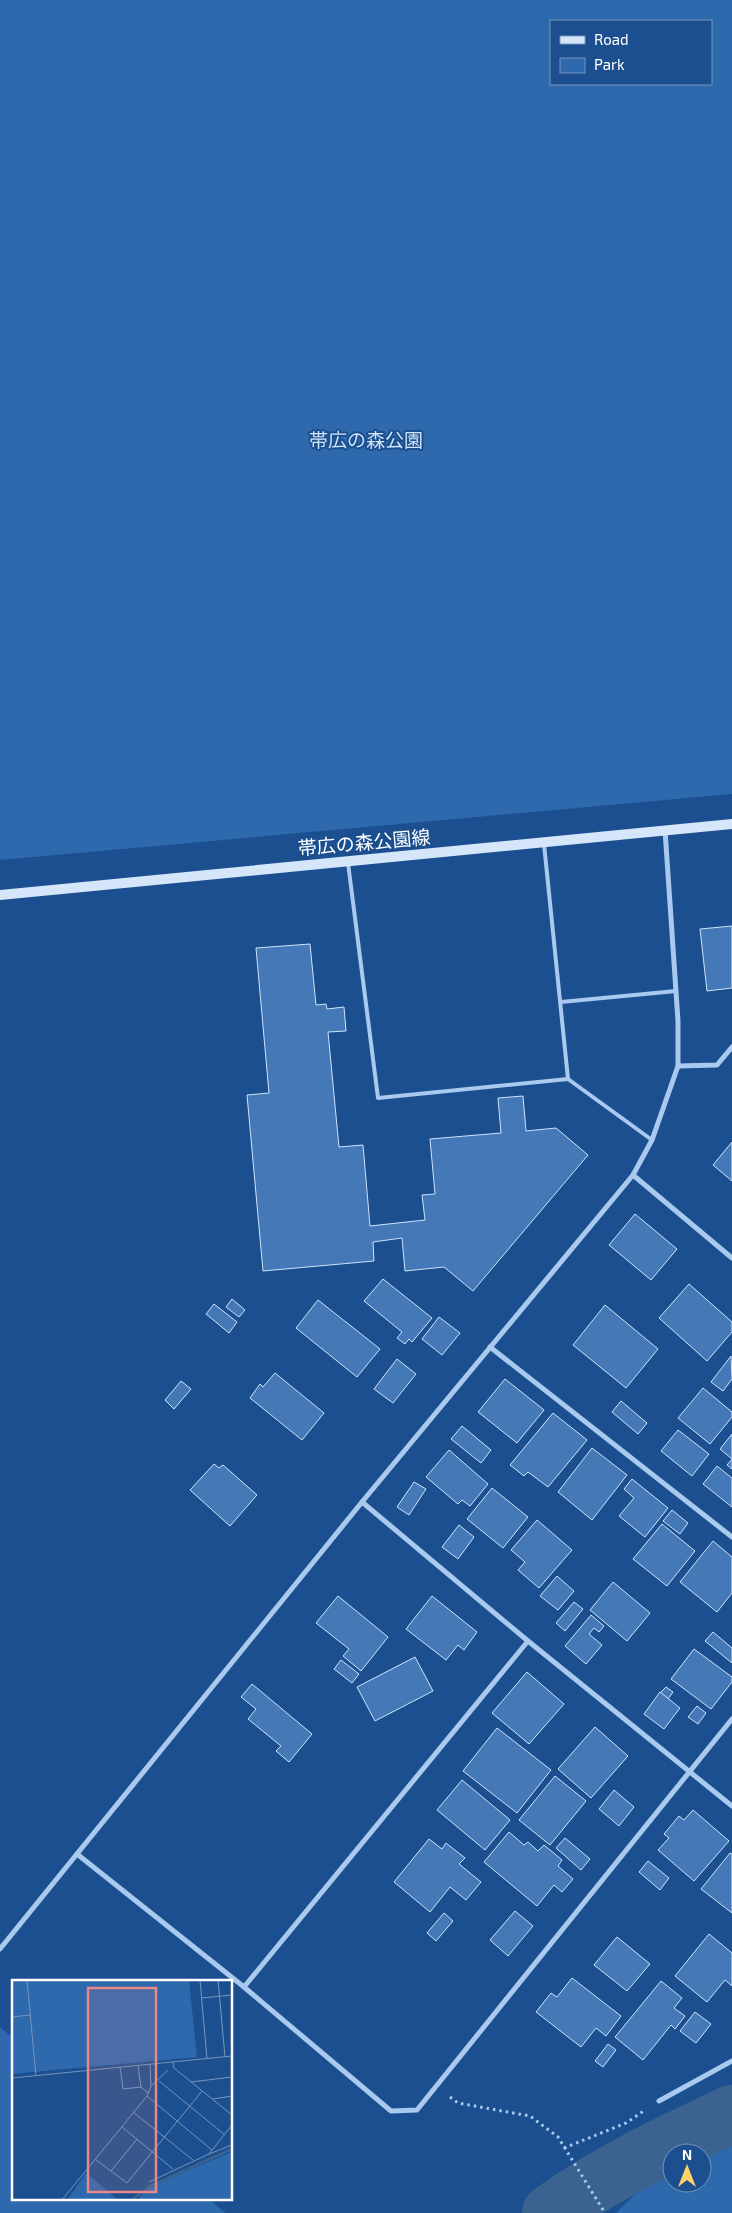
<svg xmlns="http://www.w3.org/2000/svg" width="732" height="2213" font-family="'Exo 2','Noto Sans JP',sans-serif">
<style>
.green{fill:#2e69ad;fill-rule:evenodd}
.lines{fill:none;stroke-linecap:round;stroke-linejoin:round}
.river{stroke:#3c6290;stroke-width:58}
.building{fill:#4478b7;stroke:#cfe3fa}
.path{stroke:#a9c9ee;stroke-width:3;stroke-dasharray:2.5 4;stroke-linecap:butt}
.service{stroke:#a9c9ee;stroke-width:4}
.minor{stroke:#a9c9ee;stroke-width:5}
.secondary{stroke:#d6e6fa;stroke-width:10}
.labels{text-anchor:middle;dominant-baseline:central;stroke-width:4;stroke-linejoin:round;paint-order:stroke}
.park-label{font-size:19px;fill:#cfe3fa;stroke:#1b4f8f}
.street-label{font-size:19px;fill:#fff;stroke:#1b4f8f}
.inset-river{fill:none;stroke:#3c6290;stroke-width:2.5}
.inset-road{fill:none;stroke:#7695bc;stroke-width:1}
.view{fill:#e88989;fill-opacity:0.15;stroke:#e88989;stroke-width:2.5}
.inset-edge{fill:none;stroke:#fff;stroke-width:2.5}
</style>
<rect width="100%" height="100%" fill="#1b4f8f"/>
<g class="green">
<path d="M0 0H732V794L0 860ZM711 21V84H551V21Z"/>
<path d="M0 2027 14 2039V2199H209L225 2213H0Z"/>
<path d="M732 2127V2213H616L672 2158V2183H702V2153H677L681 2149Z"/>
</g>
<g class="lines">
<path class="river" d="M551 2213C606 2173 670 2143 732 2114"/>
</g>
<g class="building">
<path d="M732 926V988L707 991 700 929Z"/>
<path d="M310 944 316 1005 326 1004 327 1009 344 1007 346 1031 328 1032 339 1147 363 1145 370 1226 425 1220 422 1195 435 1194 430 1139 501 1133 498 1098 523 1096 526 1131 556 1128 588 1155 473 1291 444 1267 405 1271 402 1238 373 1242 374 1261 263 1271 247 1095 269 1093 256 948Z"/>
<path d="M732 1142V1181L713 1165Z"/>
<path d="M635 1214 677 1249 651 1280 609 1245Z"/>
<path d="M383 1279 432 1318 412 1342 409 1339 405 1344 397 1338 402 1332 364 1301Z"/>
<path d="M689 1284 732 1322V1332L707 1361 659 1318Z"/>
<path d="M232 1299 245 1310 239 1317 226 1307Z"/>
<path d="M318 1300 380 1349 357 1377 296 1328Z"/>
<path d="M214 1304 237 1322 229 1333 206 1314Z"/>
<path d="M605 1305 658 1349 626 1388 573 1345Z"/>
<path d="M439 1317 460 1333 442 1355 422 1339Z"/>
<path d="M731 1356 732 1379 723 1391 711 1382Z"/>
<path d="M397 1359 416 1374 393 1403 374 1389Z"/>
<path d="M275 1373 324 1413 302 1440 250 1398 260 1384 263 1387Z"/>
<path d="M505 1379 544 1410 517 1443 478 1412Z"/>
<path d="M181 1381 191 1389 174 1409 165 1400Z"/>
<path d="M703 1388 732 1412V1417L710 1444 678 1418Z"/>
<path d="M621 1401 647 1423 638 1434 612 1412Z"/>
<path d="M553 1413 587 1440 548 1487 528 1472 524 1476 510 1465Z"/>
<path d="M462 1426 491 1450 481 1463 451 1439Z"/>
<path d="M678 1430 709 1454 692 1476 661 1451Z"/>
<path d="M732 1434V1469L727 1465 732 1459 720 1449Z"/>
<path d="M592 1448 627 1475 592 1520 558 1492Z"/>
<path d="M449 1450 488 1484 470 1506 462 1500 458 1504 426 1477Z"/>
<path d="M214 1464 219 1468 223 1465 257 1495 230 1526 190 1490Z"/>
<path d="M717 1466 732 1478V1507L703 1484Z"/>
<path d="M632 1479 668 1508 645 1537 619 1516 634 1498 624 1489Z"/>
<path d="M414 1482 426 1489 409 1515 397 1507Z"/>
<path d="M492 1488 528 1517 503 1548 467 1519Z"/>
<path d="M672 1510 688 1523 680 1534 663 1521Z"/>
<path d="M537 1520 572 1550 539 1588 518 1570 525 1562 511 1550Z"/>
<path d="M662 1524 695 1551 667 1586 633 1559Z"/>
<path d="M459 1525 474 1537 458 1559 442 1547Z"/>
<path d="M713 1541 732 1557V1593L717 1612 680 1582Z"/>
<path d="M557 1576 574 1591 558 1610 540 1596Z"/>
<path d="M613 1582 650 1613 627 1641 590 1610Z"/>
<path d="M338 1596 388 1637 361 1671 343 1656 349 1649 316 1623Z"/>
<path d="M432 1596 477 1632 464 1650 458 1645 446 1660 406 1629Z"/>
<path d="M574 1602 583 1609 565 1631 556 1623Z"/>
<path d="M591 1615 604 1626 599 1632 594 1628 589 1634 602 1645 586 1664 565 1646Z"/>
<path d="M713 1632 732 1648V1663L705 1641Z"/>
<path d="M694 1649 732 1677V1682L711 1709 671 1679Z"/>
<path d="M415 1657 433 1691 375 1721 357 1687Z"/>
<path d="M341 1660 359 1674 352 1683 334 1669Z"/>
<path d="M527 1672 564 1704 529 1744 492 1713Z"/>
<path d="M252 1684 312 1734 289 1762 276 1751 281 1746 248 1719 256 1709 241 1697Z"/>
<path d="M666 1687 673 1692 668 1699 660 1693Z"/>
<path d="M660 1692 680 1708 664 1729 644 1714Z"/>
<path d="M697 1706 706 1713 698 1724 688 1717Z"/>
<path d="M595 1727 628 1756 591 1798 558 1769Z"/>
<path d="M497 1728 551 1770 517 1813 463 1771Z"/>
<path d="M555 1776 586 1801 550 1845 519 1820Z"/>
<path d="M462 1780 510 1820 485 1850 437 1810Z"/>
<path d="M614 1790 634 1807 619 1826 599 1809Z"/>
<path d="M693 1810 729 1841 694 1881 658 1850 669 1838 664 1834 679 1816 684 1820Z"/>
<path d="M509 1832 524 1845 528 1842 538 1851 544 1845 562 1860 558 1866 573 1879 562 1892 554 1885 537 1906 484 1862Z"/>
<path d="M565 1838 590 1859 581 1870 556 1848Z"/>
<path d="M429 1839 442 1849 446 1843 465 1858 459 1864 481 1882 466 1900 450 1887 430 1912 394 1882Z"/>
<path d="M730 1853 732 1854V1913L701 1889Z"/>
<path d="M648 1861 669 1878 660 1890 639 1872Z"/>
<path d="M515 1911 533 1926 508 1956 490 1940Z"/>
<path d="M444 1913 453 1921 436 1941 427 1933Z"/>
<path d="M709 1934 732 1953V1986L725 1980 707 2002 675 1976Z"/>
<path d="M617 1937 650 1964 627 1991 594 1965Z"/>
<path d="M572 1978 621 2016 606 2036 596 2028 581 2047 536 2012 551 1993 557 1997Z"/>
<path d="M661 1981 682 1998 674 2008 685 2016 675 2029 671 2025 643 2060 615 2037Z"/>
<path d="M695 2012 711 2024 696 2043 680 2031Z"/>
<path d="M608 2044 616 2050 603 2067 595 2061Z"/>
</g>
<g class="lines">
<g class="path">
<path d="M450 2097 458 2103 530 2116 558 2137 605 2213"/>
<path d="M564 2148 626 2123 645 2110"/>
</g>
<g class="service">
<path d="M544 844 568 1079"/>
<path d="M348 863 378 1098 568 1079 652 1140"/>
<path d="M561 1002 676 991"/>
</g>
<g class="minor">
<path d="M678 1066 717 1065 732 1047"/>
<path d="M633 1175 732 1258"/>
<path d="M490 1347 732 1537"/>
<path d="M362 1502 528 1641 732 1806"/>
<path d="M77 1854 244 1987 391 2111 417 2110 732 1719"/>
<path d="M0 1949 362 1502 633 1175 652 1140 678 1066V1021L665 830"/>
<path d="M244 1987 528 1641"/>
<path d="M659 2101 732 2061"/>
</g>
<path class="secondary" d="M0 895 732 824"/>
</g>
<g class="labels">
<g class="park-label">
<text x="366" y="439">帯広の森公園</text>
</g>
<g class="street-label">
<text transform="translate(364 842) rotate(-5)">帯広の森公園線</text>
</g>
</g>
<g transform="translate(12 1980)">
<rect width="220" height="220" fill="#1b4f8f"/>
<path d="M0 0H177L185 77 0 94ZM220 172V220H125L139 206ZM74 193 106 220H55Z" fill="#2e69ad"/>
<path class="inset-river" d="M120 220 138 206 220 169"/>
<path class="inset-road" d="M15 0 24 96M188 0 195 79M206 0 213 77M189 18 220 15M0 37 18 35M161 82 162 88 220 135M126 86 129 107M108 87 111 109 129 107 136 113M0 98 220 76M147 101 213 155M179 102 220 97M139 106 156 90M135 116 200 170M201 119 220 116M121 132 181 180M110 147 161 189M197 174 220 165M83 179 115 203 190 111M99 191 125 159M137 202 197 174 220 145M50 220 135 116 139 106 138 84"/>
<path class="view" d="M76 8H144V212H76Z"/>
<rect width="220" height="220" class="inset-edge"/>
</g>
<rect x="550" y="20" width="162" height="65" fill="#1b4f8f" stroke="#7695bc"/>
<rect x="560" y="36" width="25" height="8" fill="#d6e6fa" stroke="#7695bc"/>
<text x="594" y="45" font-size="15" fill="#ffffff">Road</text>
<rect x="560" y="58" width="25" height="15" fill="#2e69ad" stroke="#7695bc"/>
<text x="594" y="70" font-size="15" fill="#ffffff">Park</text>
<g transform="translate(687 2168)"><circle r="24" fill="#1b4f8f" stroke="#7695bc"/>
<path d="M0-4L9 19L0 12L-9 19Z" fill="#ffd166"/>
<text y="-8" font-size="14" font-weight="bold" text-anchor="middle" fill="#ffffff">N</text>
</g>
</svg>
